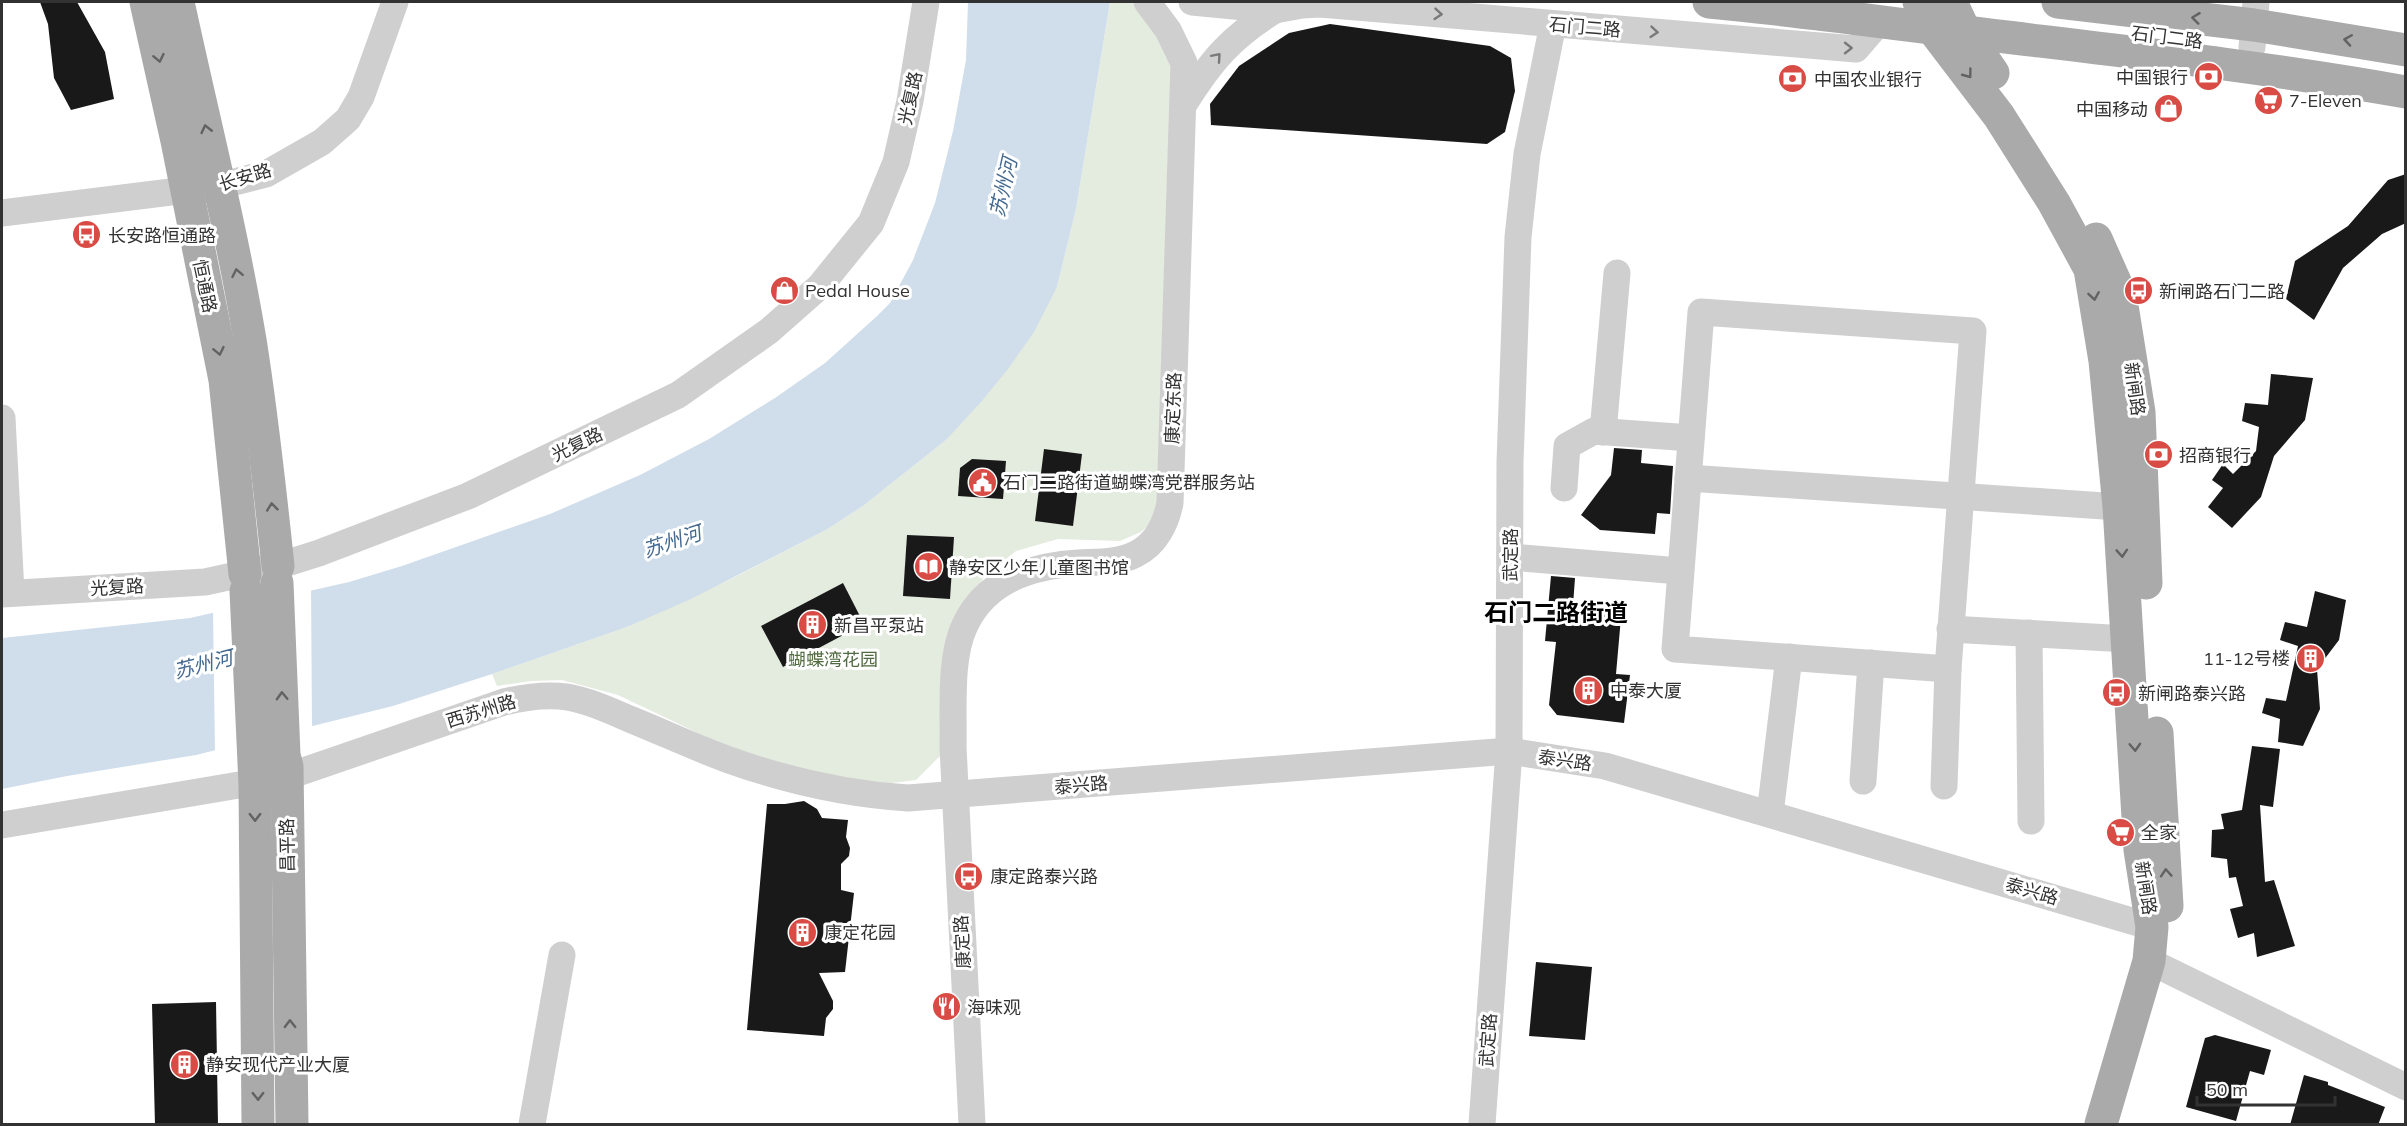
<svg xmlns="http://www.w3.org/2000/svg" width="2407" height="1126" font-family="Mulish,'Noto Sans SC',sans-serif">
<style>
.green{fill:#e4ebdf}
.water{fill:#d0deeb}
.pier{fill:#fff}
.building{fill:#191919}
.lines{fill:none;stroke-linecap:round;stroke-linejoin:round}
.minor{stroke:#cfcfcf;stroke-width:27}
.major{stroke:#aaa;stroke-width:33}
.oneway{stroke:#797979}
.oneway2{stroke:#626262}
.labels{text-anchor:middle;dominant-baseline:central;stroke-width:6;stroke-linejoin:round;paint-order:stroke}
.street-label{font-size:18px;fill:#323232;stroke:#fff}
.poi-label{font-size:18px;fill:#323232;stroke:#fff;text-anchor:start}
.park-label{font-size:18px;fill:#516b42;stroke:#fff}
.water-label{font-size:20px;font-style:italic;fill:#456a8f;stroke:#fff}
.district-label{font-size:24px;font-weight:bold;fill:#000;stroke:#fff}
</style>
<rect width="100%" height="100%" fill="#fff"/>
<path class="green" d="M1110 2H1129L1141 6 1177 62 1158 516 1141 532 1120 541 1058 539 1016 551 986 575 959 614 942 754 916 780 866 786 792 771 721 744 618 695 562 680 531 681 497 686 492 674 627 627 731 579 826 530 863 506 946 440 1057 287 1076 209Z"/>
<path class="water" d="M968 2H1110L1076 209 1057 287 1034 332 1008 369 981 402 946 440 863 506 826 530 691 599 627 627 492 674 393 706 196 755 67 776 2 789V638L190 618 349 582 402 566 550 514 640 475 709 439 775 398 825 363 876 317 890 303 913 260 935 203 953 131 966 60Z"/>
<path class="pier" d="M311 587 312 728 215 753 213 610Z"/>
<g class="building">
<path d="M40 2H77L105 52 114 99 71 110 54 78 48 24Z"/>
<path d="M1330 24 1490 46 1511 58 1515 91 1505 132 1487 144 1211 125 1210 104 1239 66 1289 33Z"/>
<path d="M2406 174V223L2382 234 2343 268 2314 320 2286 299 2295 261 2348 226 2388 180Z"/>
<path d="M2271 374 2313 378 2305 420 2274 456 2261 497 2232 528 2208 507 2223 488 2212 480 2223 464 2233 474 2256 451 2259 427 2242 421 2245 403 2268 405Z"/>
<path d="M1614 448 1642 450 1641 463 1673 466 1670 514 1657 513 1655 534 1600 530 1581 515 1611 475Z"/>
<path d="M1044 449 1082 454 1073 526 1035 521Z"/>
<path d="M972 459 1006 461 1003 499 958 496 960 468Z"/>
<path d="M907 535 954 537 950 599 903 596Z"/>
<path d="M1551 576 1575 578 1572 619 1601 621 1603 605 1622 606 1616 674 1630 675 1624 723 1557 715 1549 705 1556 642 1545 641Z"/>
<path d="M843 583 864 624 783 667 761 626Z"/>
<path d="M2315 591 2346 600 2339 640 2317 669 2320 709 2303 746 2278 742 2280 719 2262 713 2266 698 2286 701 2298 646 2280 640 2285 622 2307 627Z"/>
<path d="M2252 746 2280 749 2273 807 2260 805 2265 882 2274 880 2295 946 2257 957 2254 933 2238 938 2230 909 2243 906 2236 877 2229 878 2227 859 2211 857 2212 830 2224 829 2221 814 2242 810Z"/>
<path d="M804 801 817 809 822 818 848 820 846 837 850 848 849 856 841 864V890L854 893 845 972 819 973 833 1001V1009L826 1018 824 1036 747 1030 767 804H785Z"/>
<path d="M1536 962 1592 967 1585 1040 1529 1036Z"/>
<path d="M216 1002 218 1125H155L152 1004Z"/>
<path d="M2215 1035 2271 1050 2264 1075 2250 1071 2236 1121 2186 1107 2205 1038Z"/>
<path d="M2304 1075 2328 1082V1085L2385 1107 2378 1125H2290Z"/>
</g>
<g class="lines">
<g class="minor">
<path d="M1192 2 1275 10 1302 5 1320 4 1856 49 1881 20"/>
<path d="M2252 47 2256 2"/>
<path d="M1184 104C1211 61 1231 37 1275 10"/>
<path d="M2 213 219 186 266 174 322 142 348 119 361 97 395 2"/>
<path d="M1701 312 1973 331 1948 669 1675 649Z"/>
<path d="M2 418 11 593"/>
<path d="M1603 432 1617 273"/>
<path d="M1688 478 2119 507"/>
<path d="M1564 488 1567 446 1594 431 1691 438"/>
<path d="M1510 557 1680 571"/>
<path d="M2 594 205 582 278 566 319 553 468 496 678 395 769 331 820 286 871 223 896 162 910 101 926 2"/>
<path d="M1950 629 2127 639"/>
<path d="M2029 633 2031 821"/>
<path d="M1863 781 1871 663"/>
<path d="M1944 786 1948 669"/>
<path d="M1770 814 1789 657"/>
<path d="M2 825 286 777 504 702C525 697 546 694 567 697 590 701 611 711 632 720 664 733 696 748 729 760 788 781 846 794 908 798L1509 751 1605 766 2152 927"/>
<path d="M2149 961 2406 1087"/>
<path d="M532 1124 562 955"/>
<path d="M972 1124 953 747C954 711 949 658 965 625 986 580 1031 566 1078 563 1097 562 1119 563 1136 554 1156 544 1166 523 1170 503L1184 63 1168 30 1147 2"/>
<path d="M1482 1124 1509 751 1510 462 1518 237 1527 154 1553 24"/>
</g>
<g class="major">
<path d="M146 2 177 141 225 380 245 574"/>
<path d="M178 2C202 114 231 226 250 340 262 415 270 490 278 566"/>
<path d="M1709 2C1795 10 1880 22 1965 32 2112 50 2260 66 2406 92"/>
<path d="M1919 2 1932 28 1999 116 2054 203 2090 269 2105 361 2119 507 2140 850 2152 927 2149 961 2101 1124"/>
<path d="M1951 2 1965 32 1993 73"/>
<path d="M2058 2 2254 25 2406 50"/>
<path d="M2096 239 2120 293 2139 412 2146 583"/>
<path d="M277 583 284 755 287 767 292 1124"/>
<path d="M246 591 255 784 258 1124"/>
<path d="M2157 733 2167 906"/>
</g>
</g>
<defs><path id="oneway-chevron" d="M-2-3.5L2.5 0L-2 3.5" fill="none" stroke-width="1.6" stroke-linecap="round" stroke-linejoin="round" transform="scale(1.5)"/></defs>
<g class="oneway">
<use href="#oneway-chevron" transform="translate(1438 14) rotate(5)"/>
<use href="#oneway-chevron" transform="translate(1654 32) rotate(5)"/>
<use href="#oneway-chevron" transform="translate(1848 48)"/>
<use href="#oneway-chevron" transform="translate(1217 57) rotate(-49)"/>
</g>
<g class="oneway2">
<use href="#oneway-chevron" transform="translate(2196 18) rotate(-173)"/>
<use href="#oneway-chevron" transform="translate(2348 40) rotate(-171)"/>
<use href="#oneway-chevron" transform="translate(159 58) rotate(78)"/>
<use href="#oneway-chevron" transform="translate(1968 74) rotate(53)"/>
<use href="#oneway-chevron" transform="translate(206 129) rotate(-103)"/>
<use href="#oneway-chevron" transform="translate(237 273) rotate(-101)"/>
<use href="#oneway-chevron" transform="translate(2094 296) rotate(81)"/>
<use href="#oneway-chevron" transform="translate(219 351) rotate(78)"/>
<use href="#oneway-chevron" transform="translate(272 507) rotate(-96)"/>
<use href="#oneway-chevron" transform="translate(2122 553) rotate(86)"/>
<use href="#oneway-chevron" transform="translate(282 696) rotate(-92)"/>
<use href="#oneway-chevron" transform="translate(2135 747) rotate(87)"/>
<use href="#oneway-chevron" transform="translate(255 817) rotate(89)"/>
<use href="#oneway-chevron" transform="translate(2166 873) rotate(-94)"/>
<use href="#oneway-chevron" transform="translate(290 1024) rotate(-91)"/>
<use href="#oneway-chevron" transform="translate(258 1096) rotate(89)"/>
</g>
<defs>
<symbol id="bank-disc" viewBox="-11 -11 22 22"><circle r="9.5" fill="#d84c45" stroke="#fff"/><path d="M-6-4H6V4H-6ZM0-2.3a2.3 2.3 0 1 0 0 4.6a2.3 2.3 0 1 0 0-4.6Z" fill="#fff"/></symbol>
<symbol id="supermarket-disc" viewBox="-11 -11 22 22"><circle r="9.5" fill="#d84c45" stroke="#fff"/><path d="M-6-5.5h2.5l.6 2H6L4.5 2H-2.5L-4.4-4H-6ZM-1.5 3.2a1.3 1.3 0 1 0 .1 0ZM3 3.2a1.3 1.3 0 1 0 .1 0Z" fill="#fff"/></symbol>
<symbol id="shop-disc" viewBox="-11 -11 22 22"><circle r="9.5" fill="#d84c45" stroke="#fff"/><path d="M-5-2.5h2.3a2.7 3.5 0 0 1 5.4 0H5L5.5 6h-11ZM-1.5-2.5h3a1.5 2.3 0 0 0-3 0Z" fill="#fff"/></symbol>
<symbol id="bus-disc" viewBox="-11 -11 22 22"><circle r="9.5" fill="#d84c45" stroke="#fff"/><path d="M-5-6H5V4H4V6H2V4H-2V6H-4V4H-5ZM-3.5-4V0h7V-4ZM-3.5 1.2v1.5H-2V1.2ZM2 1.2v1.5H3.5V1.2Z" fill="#fff"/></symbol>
<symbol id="civic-disc" viewBox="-11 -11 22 22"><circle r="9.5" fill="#d84c45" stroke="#fff"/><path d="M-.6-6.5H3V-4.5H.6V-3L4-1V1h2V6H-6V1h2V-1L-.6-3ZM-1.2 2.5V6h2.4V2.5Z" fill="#fff"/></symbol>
<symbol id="library-disc" viewBox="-11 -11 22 22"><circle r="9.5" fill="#d84c45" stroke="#fff"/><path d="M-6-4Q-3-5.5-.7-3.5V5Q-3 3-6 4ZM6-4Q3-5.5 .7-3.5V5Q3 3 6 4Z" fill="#fff"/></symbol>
<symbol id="building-disc" viewBox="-11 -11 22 22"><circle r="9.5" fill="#d84c45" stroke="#fff"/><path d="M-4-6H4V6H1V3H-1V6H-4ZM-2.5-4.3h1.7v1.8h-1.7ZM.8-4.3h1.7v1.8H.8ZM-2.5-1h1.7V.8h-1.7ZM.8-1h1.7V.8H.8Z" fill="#fff"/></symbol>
<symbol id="restaurant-disc" viewBox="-11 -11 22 22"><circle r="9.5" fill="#d84c45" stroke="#fff"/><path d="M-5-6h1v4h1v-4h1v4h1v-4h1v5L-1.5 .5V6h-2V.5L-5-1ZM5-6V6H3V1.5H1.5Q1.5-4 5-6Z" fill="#fff"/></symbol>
</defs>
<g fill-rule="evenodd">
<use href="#bank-disc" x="2192" y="60" width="33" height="33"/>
<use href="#bank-disc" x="1776" y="62" width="33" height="33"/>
<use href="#supermarket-disc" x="2252" y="84" width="33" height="33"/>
<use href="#shop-disc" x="2152" y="92" width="33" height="33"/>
<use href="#bus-disc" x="70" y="218" width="33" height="33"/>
<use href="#shop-disc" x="768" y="274" width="33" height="33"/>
<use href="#bus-disc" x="2122" y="274" width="33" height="33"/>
<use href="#bank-disc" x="2142" y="438" width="33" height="33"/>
<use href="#civic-disc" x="966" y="466" width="33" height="33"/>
<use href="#library-disc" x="912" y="550" width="33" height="33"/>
<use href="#building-disc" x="796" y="608" width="33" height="33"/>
<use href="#building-disc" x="2294" y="642" width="33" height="33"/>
<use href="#building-disc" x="1572" y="674" width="33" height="33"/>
<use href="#bus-disc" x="2100" y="676" width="33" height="33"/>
<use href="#supermarket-disc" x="2104" y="816" width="33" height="33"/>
<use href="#bus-disc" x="952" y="860" width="33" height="33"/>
<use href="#building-disc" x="786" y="916" width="33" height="33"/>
<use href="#restaurant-disc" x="930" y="990" width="33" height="33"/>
<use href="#building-disc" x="168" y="1048" width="33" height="33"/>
</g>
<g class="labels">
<g class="street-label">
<text transform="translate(1585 27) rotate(5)">石门二路</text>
<text transform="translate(2167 37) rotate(7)">石门二路</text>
<text transform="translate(910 98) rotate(-78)">光复路</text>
<text transform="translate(245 177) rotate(-17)">长安路</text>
<text transform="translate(205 286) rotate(78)">恒通路</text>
<text transform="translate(2135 389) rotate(82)">新闸路</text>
<text transform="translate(1173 408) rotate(-88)">康定东路</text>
<text transform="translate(577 444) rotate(-26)">光复路</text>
<text transform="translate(1510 555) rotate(-90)">武定路</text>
<text transform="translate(117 587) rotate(-3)">光复路</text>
<text transform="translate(481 711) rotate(-17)">西苏州路</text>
<text transform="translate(1565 760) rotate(8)">泰兴路</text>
<text transform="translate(1081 785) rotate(-5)">泰兴路</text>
<text transform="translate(287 845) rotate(-91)">昌平路</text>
<text transform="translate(2146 888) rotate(81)">新闸路</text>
<text transform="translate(2032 891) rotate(16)">泰兴路</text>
<text transform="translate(962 942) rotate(-93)">康定路</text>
<text transform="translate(1488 1040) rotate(-86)">武定路</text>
</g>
<g class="poi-label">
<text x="2188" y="77" text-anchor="end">中国银行</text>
<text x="1814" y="79">中国农业银行</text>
<text x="2289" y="100">7-Eleven</text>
<text x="2148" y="109" text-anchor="end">中国移动</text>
<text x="108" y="235">长安路恒通路</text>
<text x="805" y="290">Pedal House</text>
<text x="2159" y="291">新闸路石门二路</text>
<text x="2179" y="455">招商银行</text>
<text x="1003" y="482">石门二路街道蝴蝶湾党群服务站</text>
<text x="949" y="567">静安区少年儿童图书馆</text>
<text x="834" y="625">新昌平泵站</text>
<text x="2290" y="658" text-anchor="end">11-12号楼</text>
<text x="1610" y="690">中泰大厦</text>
<text x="2138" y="693">新闸路泰兴路</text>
<text x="2141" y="832">全家</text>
<text x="990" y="876">康定路泰兴路</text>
<text x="824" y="932">康定花园</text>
<text x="967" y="1007">海味观</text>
<text x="206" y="1064">静安现代产业大厦</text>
</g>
<g class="park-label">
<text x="833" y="659">蝴蝶湾花园</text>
</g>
<g class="water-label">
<text transform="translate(1003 187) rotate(-77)">苏州河</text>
<text transform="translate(672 541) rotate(-18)">苏州河</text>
<text transform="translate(203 664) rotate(-14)">苏州河</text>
</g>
<g class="district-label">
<text x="1556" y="612">石门二路街道</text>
</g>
</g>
<rect width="2407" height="1126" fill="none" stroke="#323232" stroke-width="6"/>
<path d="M2197 1096v9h138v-9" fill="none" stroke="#323232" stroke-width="3"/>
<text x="2206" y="1096" font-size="18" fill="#323232" stroke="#ffffff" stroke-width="4.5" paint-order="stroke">50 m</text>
</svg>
